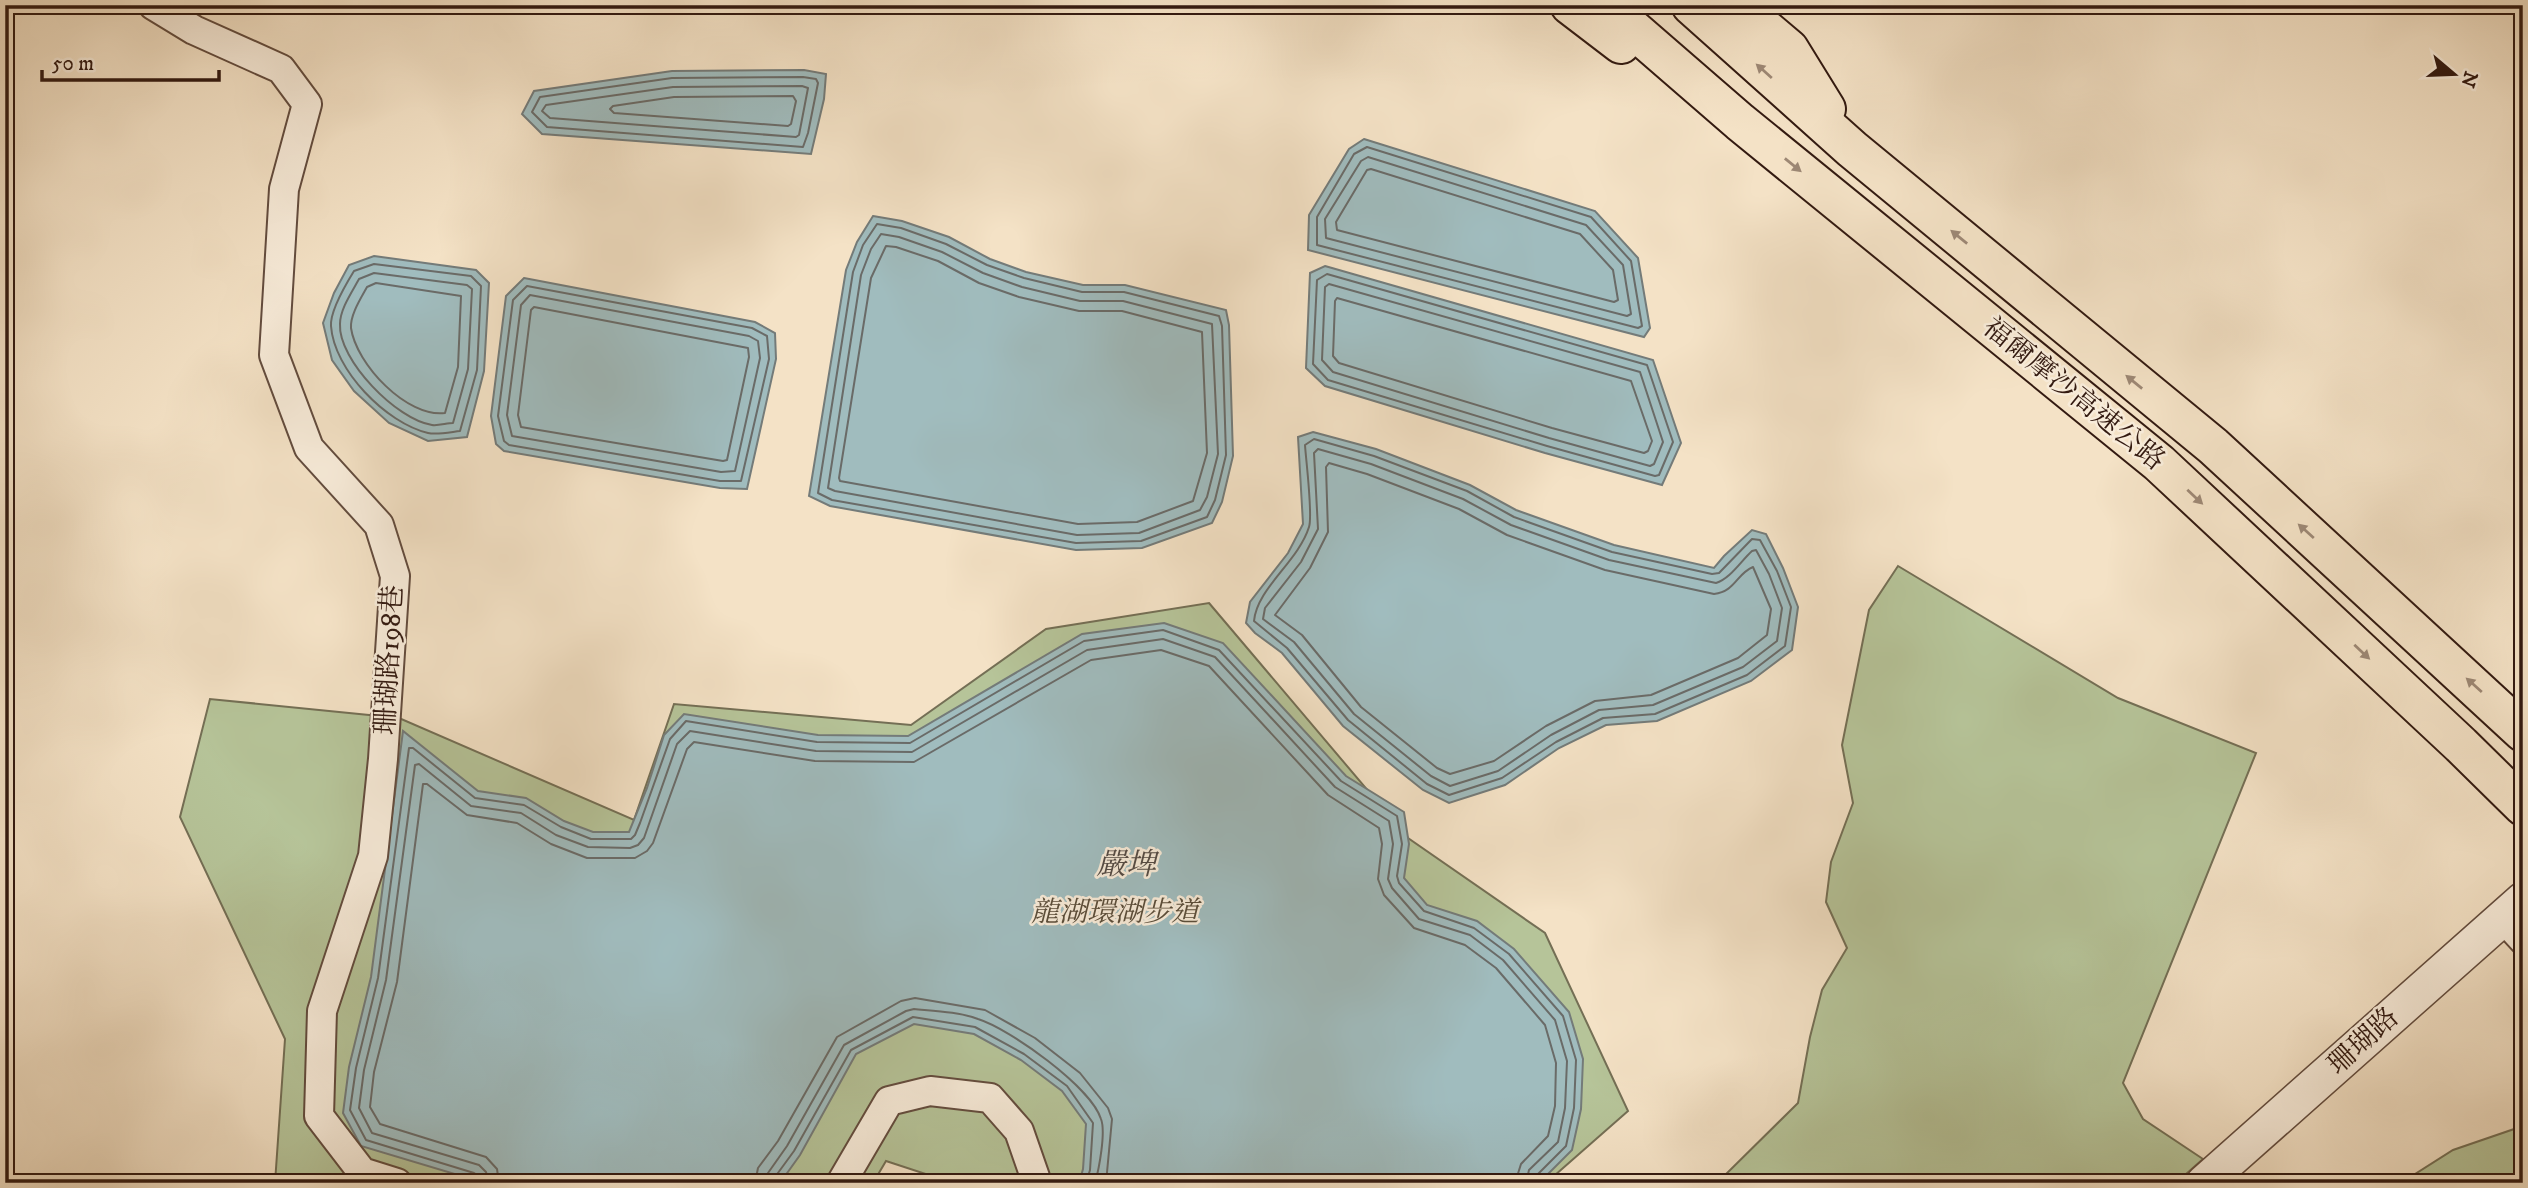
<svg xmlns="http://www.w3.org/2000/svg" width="2528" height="1188" font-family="'IM FELL DW Pica','Noto Serif TC',serif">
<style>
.green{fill:#b6c499;stroke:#746f55;stroke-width:2}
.water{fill:#a0bcbe;stroke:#747b79;stroke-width:2}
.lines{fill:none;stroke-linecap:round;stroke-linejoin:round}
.shore{stroke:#6a6b68;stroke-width:2}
.service-casing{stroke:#634c3e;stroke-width:18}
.minor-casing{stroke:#634c3e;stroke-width:32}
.tertiary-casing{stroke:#634c3e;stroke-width:38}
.motorway-casing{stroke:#331a11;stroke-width:42}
.service{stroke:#f8ecda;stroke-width:14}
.minor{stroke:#f8ecda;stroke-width:28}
.tertiary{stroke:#f8ecda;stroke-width:35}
.motorway{stroke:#f4e2c6;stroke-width:38}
.oneway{fill:#9d8875}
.labels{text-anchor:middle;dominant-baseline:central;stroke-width:5;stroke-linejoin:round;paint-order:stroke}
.street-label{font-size:28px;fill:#331a11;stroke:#f8ecda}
.park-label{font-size:28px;font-style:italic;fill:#5a4d3a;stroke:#f8ecda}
.water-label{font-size:30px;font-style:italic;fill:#544b45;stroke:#f8ecda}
</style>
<rect width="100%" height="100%" fill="#f4e2c6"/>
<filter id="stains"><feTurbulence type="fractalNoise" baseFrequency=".00286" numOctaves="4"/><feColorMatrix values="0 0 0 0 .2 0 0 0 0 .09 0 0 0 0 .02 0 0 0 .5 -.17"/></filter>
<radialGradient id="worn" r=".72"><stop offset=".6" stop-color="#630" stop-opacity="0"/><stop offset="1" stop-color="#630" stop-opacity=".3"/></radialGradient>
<g class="green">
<path d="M1898 566 2118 698 2256 753 2123 1083 2143 1119 2203 1159 2176 1183H1717L1798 1103 1810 1037 1822 990 1847 948 1826 902 1831 862 1853 803 1842 745 1869 610Z"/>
<path d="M1209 603 1408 838 1545 933 1628 1111 1546 1183H953L886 1161 873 1183H275L285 1039 180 817 210 699 399 718 634 820 674 704 911 725 1046 629Z"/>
<path d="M2523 1126V1183H2401L2453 1150Z"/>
</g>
<g class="water">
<path d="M804 70 826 74 824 99 811 154 542 134 522 114 534 91 672 71Z"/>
<path d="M1364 139 1595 211 1638 258 1650 328 1644 337 1308 250 1309 215 1349 149Z"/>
<path d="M873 216 902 221 949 237 990 259 1026 272 1083 285H1125L1226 310 1229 325 1233 456 1222 502 1212 523 1142 548 1076 550 830 506 809 496 846 270 857 242Z"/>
<path d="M374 256 476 270 489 283 484 371 467 437 428 441 389 423 354 391 332 360 323 323 334 293 349 265Z"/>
<path d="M1325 266 1653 360 1681 443 1662 485 1545 453 1325 386 1306 368 1310 273Z"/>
<path d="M524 278 755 322 775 333 776 359 747 489 720 488 504 451 496 444 491 416 506 296Z"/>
<path d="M1313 432 1376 449 1470 485 1516 510 1614 545 1714 568 1724 556 1752 530 1766 534 1783 568 1798 607 1792 650 1751 681 1657 721 1606 725 1559 748 1505 785 1449 803 1423 790 1343 726 1282 653 1255 633 1246 623 1250 602 1288 553 1303 524 1298 437Z"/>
<path d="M1164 623 1223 643 1346 776 1404 812 1409 844 1404 878 1427 905 1477 921 1514 949 1569 1012 1583 1059 1581 1109 1572 1150 1539 1183H1079L1083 1169 1086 1124 1062 1091 1021 1060 974 1034 914 1024 856 1054 800 1155 780 1183H493L478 1181 361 1146 343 1113 349 1067 371 977 403 731 478 791 526 798 564 821 593 832H629L647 788 664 735 684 714 818 735 908 736 1082 634Z"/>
</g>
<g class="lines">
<g class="shore">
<path d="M803 77 816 79 818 83 808 133 803 147 547 127 532 112 540 97 672 78Z"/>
<path d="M802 86 808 88 799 135 796 137 550 118 542 111 546 105 673 87Z"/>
<path d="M793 96 796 101 791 124 788 126 614 113 610 109 613 106 674 97Z"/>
<path d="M1367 147 1591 217 1631 261 1642 326 1638 328 1317 245V217L1354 154Z"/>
<path d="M1368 157 1586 225 1623 265 1631 314 1627 316 1326 238 1325 219 1361 161Z"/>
<path d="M1371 169 1580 234 1613 270 1618 300 1614 302 1337 230 1336 222 1367 170Z"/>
<path d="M877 224 901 228 946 244 987 265 1024 278 1082 292H1124L1219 316 1222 326 1226 455 1215 500 1207 517 1141 541 1076 543 832 500 818 493 853 272 863 245Z"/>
<path d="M881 234 899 237 942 252 983 273 1022 287 1080 301H1123L1212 324 1218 454 1207 497 1200 510 1139 533 1077 535 835 491 828 488 861 275 871 249Z"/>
<path d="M886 246 896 247 938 261 979 283 1019 297 1079 311H1122L1202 332 1207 453 1193 501 1137 522 1078 524 840 481 839 478 871 278Z"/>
<path d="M374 264 471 276 481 286 477 370 460 431C451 432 437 435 428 433 386 423 334 370 331 326 330 311 346 284 354 271Z"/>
<path d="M374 273 467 285 472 289 468 369 453 423C447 423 438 426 432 425 397 420 338 360 340 324 340 309 352 292 359 279Z"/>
<path d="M1327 274 1647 365 1673 442 1659 475 1655 476 1547 446 1328 380 1313 364 1317 280Z"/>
<path d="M376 283 461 296 458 367 445 413C407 418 356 364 351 328 350 315 361 298 367 287Z"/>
<path d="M1329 284 1640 372 1663 442 1654 464 1650 466 1549 438 1333 372 1322 360 1325 287Z"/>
<path d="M527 286 752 328 767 336 769 359 741 481H720L509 445 504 441 498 416 513 300Z"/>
<path d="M530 295 749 336 758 341 760 358 735 471 721 472 512 436 507 415 521 305Z"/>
<path d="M1337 298 1631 381 1652 441 1648 451 1644 453 1552 428 1339 363 1333 356 1335 301Z"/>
<path d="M534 307 748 348 749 357 727 460 723 461 521 427 518 415 531 310Z"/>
<path d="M1314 439 1374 456 1467 491 1514 517 1612 552 1712 574 1719 573 1752 539 1760 540 1777 571 1791 607 1785 646 1747 675 1655 714 1603 718 1556 742 1502 778 1449 795 1427 784 1348 720 1287 648 1254 621C1257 588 1298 562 1309 527 1313 515 1306 461 1305 445Z"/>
<path d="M1318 449 1371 464 1463 499 1511 525 1609 560 1716 583C1730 579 1741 561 1752 551L1756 550 1769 574 1782 608 1777 641 1743 667 1653 705 1599 710 1551 735 1498 771 1450 786 1431 776 1354 714 1294 642 1263 619 1265 608 1301 562 1318 529 1314 453Z"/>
<path d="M1329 463 1367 474 1459 509 1507 535 1605 570 1714 594C1736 591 1736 574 1753 567L1771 609 1767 635 1738 658 1651 695 1595 701 1546 726 1494 761 1450 774 1437 768 1361 707 1302 635 1275 615 1310 568 1328 532 1326 467Z"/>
<path d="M480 1183 479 1176 474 1173 366 1140 350 1110 356 1068 378 978 409 748H413L475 798 524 805 561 827 591 839H631L635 835 640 823 670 739 686 721 817 742 910 743 1084 641 1163 630 1219 650 1341 781 1397 816 1402 844 1397 876 1399 883 1424 911 1474 928 1509 954 1563 1016 1576 1060 1574 1108 1566 1146 1537 1175 1534 1183"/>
<path d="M489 1183 486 1172 479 1165 372 1133 359 1108 364 1070 386 980 415 765 419 764 471 806 521 813 556 835 588 847 630 848 638 845 644 838 677 744 690 731 816 751 912 752 1087 650 1163 639 1215 657 1335 787 1389 821 1393 844 1388 879 1392 888 1419 919 1470 935 1503 960 1555 1020 1567 1061 1565 1108 1558 1142 1529 1170 1526 1183"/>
<path d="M499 1183 497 1169 486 1157 380 1124 370 1107 374 1072 397 982 423 784H427L467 815 517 823 551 844 587 858H635L647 851 653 843 687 749 694 742 815 761 914 762 1091 660 1161 650 1209 666 1328 795 1379 828 1382 844 1378 879 1384 895 1414 928 1465 945 1496 968 1545 1025 1556 1063 1555 1106 1548 1136 1521 1164 1515 1183"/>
<path d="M755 1183 758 1168 778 1141 837 1037 901 1001 915 998 985 1010 1035 1038 1080 1073 1108 1108 1112 1119 1106 1183"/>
<path d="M766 1183 768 1173 787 1146 844 1045 906 1011 914 1009C935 1011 959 1012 978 1019 1010 1029 1091 1087 1101 1119 1106 1132 1099 1169 1095 1183"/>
<path d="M774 1183 775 1177 794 1151 851 1050 913 1017 975 1027 1024 1054 1067 1086 1093 1123 1090 1170 1086 1183"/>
</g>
<defs>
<path id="service" d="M2498 923 2523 950"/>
<g id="minor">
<path d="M153 5 194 30 281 69 307 104 284 189 274 355 309 448 379 525 395 576 383 759 373 856 322 1011 319 1116 362 1172 397 1183"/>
<path d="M841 1183 889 1101 930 1091 990 1098 1019 1131 1035 1177 1034 1183"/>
</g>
<path id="tertiary" d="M2204 1183 2523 900"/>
<g id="motorway">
<path d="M1570 5 1621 44"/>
<path d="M1605 5 1740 122 2159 463 2461 745 2523 806"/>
<path d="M1691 5 1852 149 2213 446 2523 732"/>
<path d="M1737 5 1789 49 1826 109"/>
</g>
</defs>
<use href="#service" class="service-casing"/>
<use href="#minor" class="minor-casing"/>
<use href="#tertiary" class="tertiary-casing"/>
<use href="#motorway" class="motorway-casing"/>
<use href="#service" class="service"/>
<use href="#minor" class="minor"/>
<use href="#tertiary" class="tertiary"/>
<use href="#motorway" class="motorway"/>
</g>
<defs><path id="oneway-solid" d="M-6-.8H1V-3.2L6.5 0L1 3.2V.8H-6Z" transform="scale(1.75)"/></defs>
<g class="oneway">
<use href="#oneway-solid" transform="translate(1764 71) rotate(-138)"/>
<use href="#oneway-solid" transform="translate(1793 165) rotate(39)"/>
<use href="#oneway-solid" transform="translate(1959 237) rotate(-141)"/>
<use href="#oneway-solid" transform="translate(2134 382) rotate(-141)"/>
<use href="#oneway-solid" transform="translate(2195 497) rotate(43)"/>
<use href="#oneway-solid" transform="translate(2306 531) rotate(-138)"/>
<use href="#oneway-solid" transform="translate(2362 652) rotate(43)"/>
<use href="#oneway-solid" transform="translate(2474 685) rotate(-138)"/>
</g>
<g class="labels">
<g class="street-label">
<text transform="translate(2074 394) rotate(39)">福爾摩沙高速公路</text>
<text transform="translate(389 660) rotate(-87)">珊瑚路198巷</text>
<text transform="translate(2363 1041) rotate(-42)">珊瑚路</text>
</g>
<g class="park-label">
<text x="1115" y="912">龍湖環湖步道</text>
</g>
<g class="water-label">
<text x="1126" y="865">嚴埤</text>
</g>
</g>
<rect width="2528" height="1188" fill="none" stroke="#f4e2c6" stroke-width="28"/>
<rect x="7" y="7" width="2514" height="1174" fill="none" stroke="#331a11" stroke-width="3.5"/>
<rect x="14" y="14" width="2500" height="1160" fill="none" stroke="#331a11" stroke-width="2"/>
<g transform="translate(2454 74) rotate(109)" stroke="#f8ecda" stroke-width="5" paint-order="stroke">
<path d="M0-5L12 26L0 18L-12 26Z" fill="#331a11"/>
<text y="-10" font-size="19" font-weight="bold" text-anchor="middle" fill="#331a11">N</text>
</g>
<path d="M42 70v10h177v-10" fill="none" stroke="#331a11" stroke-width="3.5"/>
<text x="52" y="70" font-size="21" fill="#331a11" stroke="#f8ecda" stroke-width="5" paint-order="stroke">50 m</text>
<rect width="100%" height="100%" filter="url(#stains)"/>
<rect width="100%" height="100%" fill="url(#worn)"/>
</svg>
